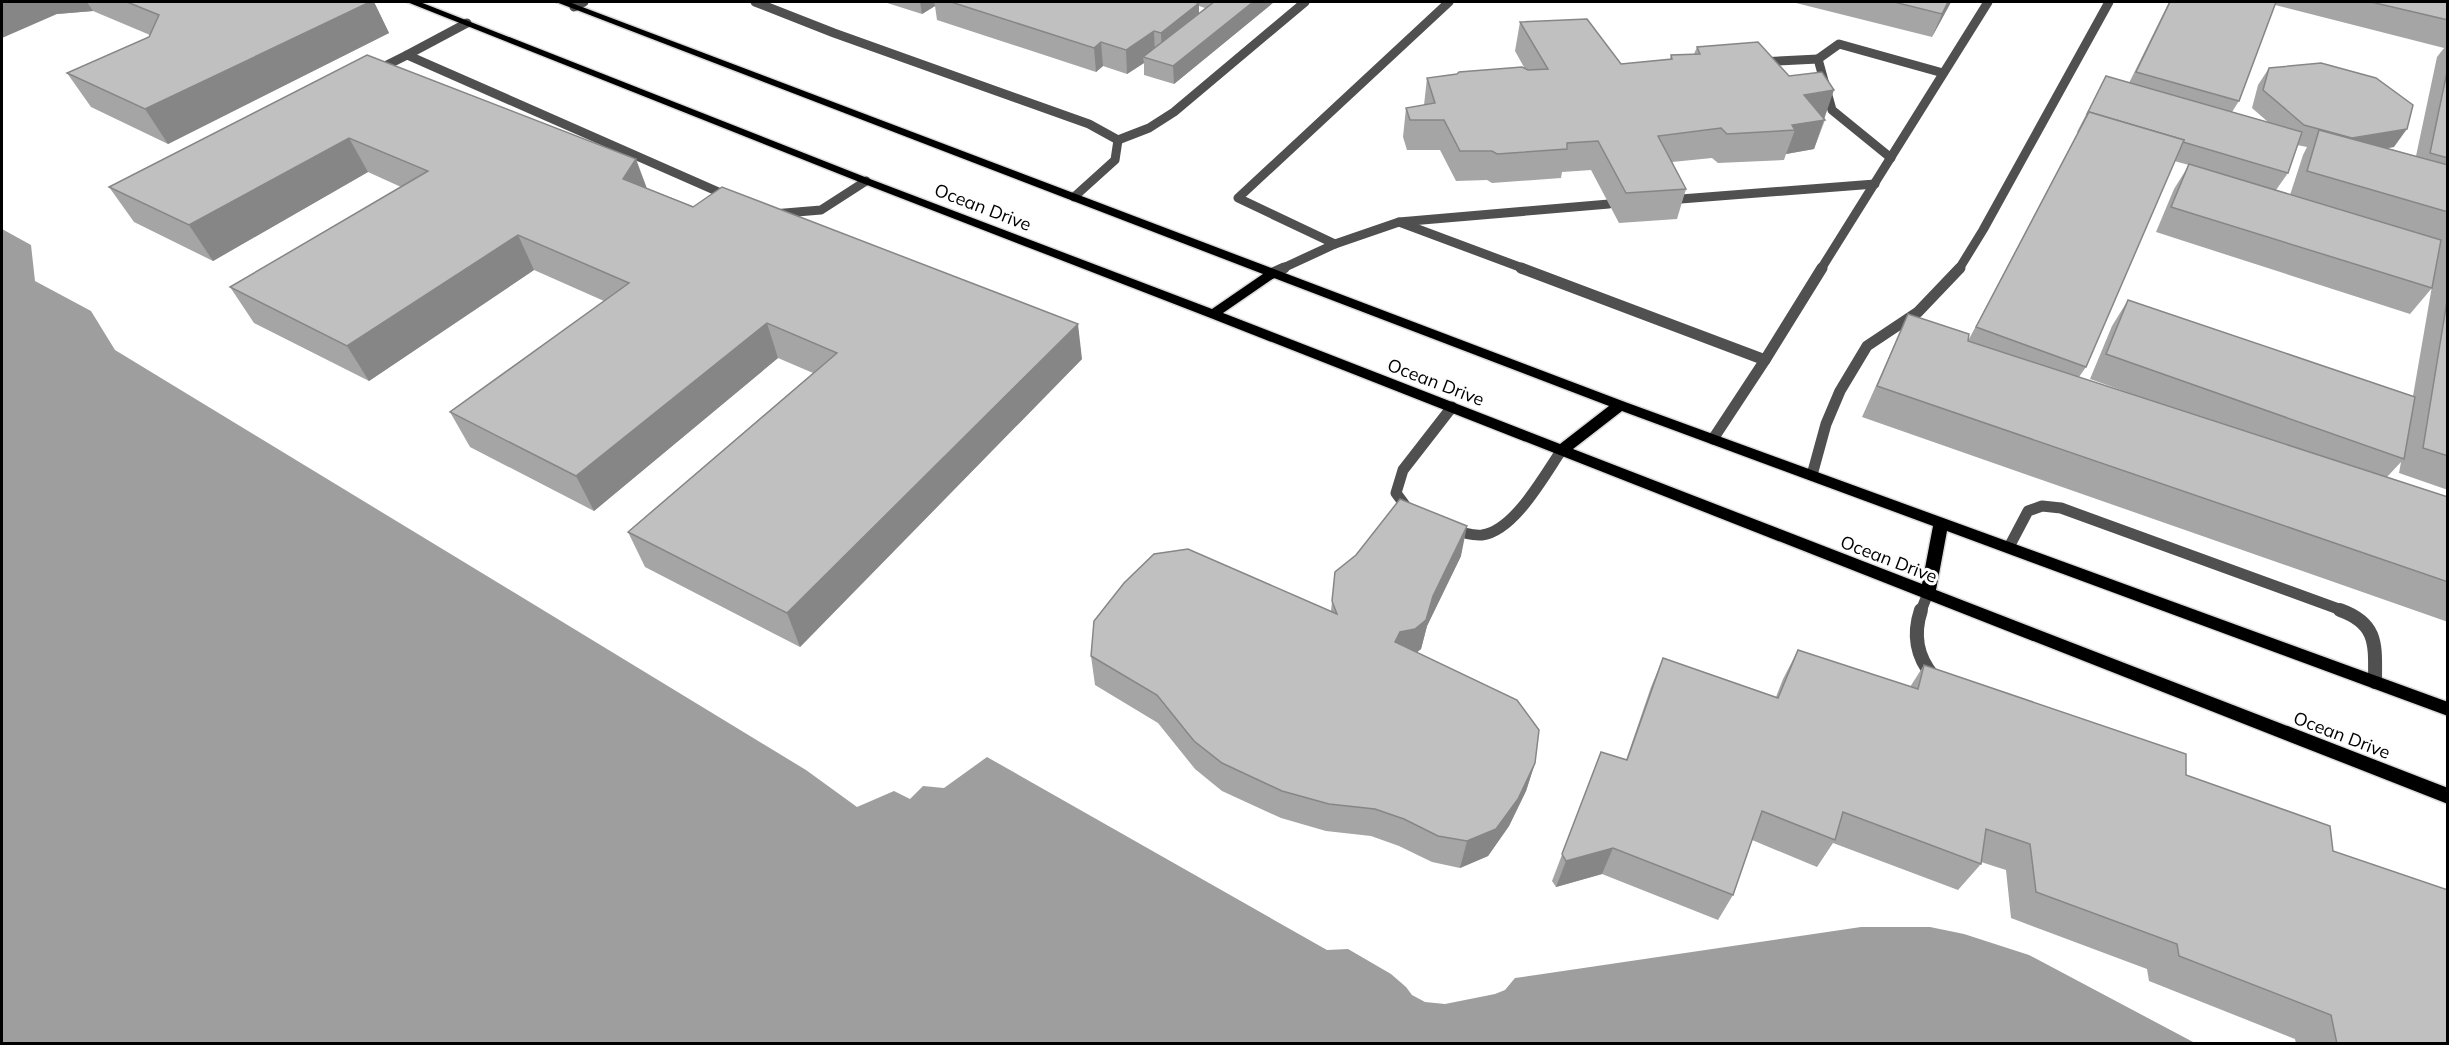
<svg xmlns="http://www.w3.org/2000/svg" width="2449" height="1045" font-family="Mulish,sans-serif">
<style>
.water{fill:#9e9e9e}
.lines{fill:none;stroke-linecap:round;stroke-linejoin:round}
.primary-casing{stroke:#dbdbdb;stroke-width:3}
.service-far2{stroke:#505050;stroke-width:9}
.service-far1{stroke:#505050;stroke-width:11}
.service{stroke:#505050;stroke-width:14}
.primary{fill:#000;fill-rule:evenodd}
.wall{fill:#a5a5a5;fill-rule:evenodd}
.shaded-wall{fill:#868686}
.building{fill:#c0c0c0;stroke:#868686;stroke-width:1.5}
.labels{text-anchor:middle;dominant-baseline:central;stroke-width:6;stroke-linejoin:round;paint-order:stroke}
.street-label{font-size:18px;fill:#000;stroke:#fff}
</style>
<rect width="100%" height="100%" fill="#fff"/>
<path class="water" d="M2 229 31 245 35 281 91 311 115 350 806 770 857 807 894 791 910 799 923 786 944 788 987 757 1327 950 1348 949 1391 974 1406 987 1412 995 1425 1002 1445 1004 1495 994 1505 990 1515 978 1861 927H1930L1964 934 2029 955 2195 1043H2Z"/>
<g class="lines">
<defs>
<path id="primary" d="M407 2H420L870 179 1212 309 1263 274 556 2H569L1625 402 2448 702V716L1947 531 1936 590 2448 788V804L1208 317 862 183ZM1274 278 1609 406 1560 444 1223 313ZM1622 411 1933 526 1922 584 1573 449Z"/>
</defs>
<use href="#primary" class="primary-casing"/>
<g class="service-far2">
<path d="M755 2 834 33 1089 124 1118 140 1115 160 1074 197"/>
<path d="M574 7 584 2"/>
<path d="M407 55 467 23"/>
<path d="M1759 62 1818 59"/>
<path d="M375 71 407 55 730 197"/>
<path d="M1118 140 1149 128 1174 112 1305 2"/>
<path d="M1891 158 1832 110 1818 59 1839 44 1943 73"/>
<path d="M1668 200 1875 184"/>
<path d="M773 214 821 210 866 181"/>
<path d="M1399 222 1525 269"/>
<path d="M1335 244 1238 198 1449 2"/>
<path d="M1281 269 1335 244 1399 222 1609 204"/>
<path d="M1821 269 1988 2"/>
<path d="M1959 269 1983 230 2109 2"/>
</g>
<g class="service-far1">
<path d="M1521 268 1765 360 1713 439"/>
<path d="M1273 273 1284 268"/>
<path d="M1765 360 1822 268"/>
<path d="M1812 475 1826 424 1840 391 1867 346 1918 312 1960 268"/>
<path d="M1410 512 1396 493 1403 470 1452 407"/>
<path d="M1450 528C1460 532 1471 536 1482 535 1514 531 1544 476 1561 451"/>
<path d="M2009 547 2028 511 2042 506 2061 508 2344 611"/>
<path d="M1921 611 1928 593"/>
</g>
<g class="service">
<path d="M1921 610C1913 634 1916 656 1933 676"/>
<path d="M2340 610C2379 624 2375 646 2375 682"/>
</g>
<use href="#primary" class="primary"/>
</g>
<g class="wall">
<path d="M2 2H374L389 33 168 144 91 107 67 73 149 37 150 35 93 11 57 14Z"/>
<path d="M884 2H1274L1174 84 1144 75V63L1127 74 1103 66 1096 72 937 20 935 6 922 14ZM1199 6 1205 8 1199 13Z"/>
<path d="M1792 2H1951L1932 37Z"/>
<path d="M2169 2H2448V490L2399 473 2401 462 2387 477 2448 497V622L1862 417 1908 314 1968 341 2078 132H2077L2106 76 2129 83ZM2275 5 2444 48 2437 57 2416 156 2387 148 2394 147 2269 68 2258 85 2252 108 2268 122 2232 112 2239 101ZM2297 145 2307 147 2303 155 2290 195 2276 190 2288 173ZM2174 161 2189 165 2174 189 2156 232 2410 314 2432 288V286L2413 396 2128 300 2112 326 2090 379 2135 395 2079 377 2086 367Z"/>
<path d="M1520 22 1621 64 1670 59 1671 55 1694 54 1697 47 1824 119 1825 120 1814 149 1786 154 1784 160 1718 163 1712 158 1672 162 1686 189 1677 219 1619 223 1591 170 1562 172 1561 178 1492 183 1487 180 1456 181 1440 150H1407L1403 137 1406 108 1424 105 1427 78 1525 69 1515 51Z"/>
<path d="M367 55 647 188 1082 359 800 647 645 567 628 532 813 373 778 358 594 511 470 447 450 412 604 301 534 270 369 381 254 323 230 287 401 187 368 172 213 261 134 222 109 187Z"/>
<path d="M1461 556 1427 626 1421 649 1417 652 1535 763 1526 791 1509 826 1488 856 1460 868 1432 862 1399 846 1371 836 1326 831 1281 818 1222 791 1195 769 1158 723 1095 685 1091 656 1331 611 1335 572Z"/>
<path d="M1798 650 1910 687 1924 665 2186 775 2333 851 2448 1044H2296L2295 1039 2149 981 2147 969 2011 918 2006 870 1981 862V864L1958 890 1833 843 1817 867 1752 840 1733 895 1718 920 1602 874 1556 887 1552 881 1601 752 1626 760 1651 687 1663 658 1776 697 1783 679Z"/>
</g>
<g class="shaded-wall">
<path d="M2 2H87L93 11 57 14 2 38Z"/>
<path d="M370 2H374L389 33 168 144 145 109Z"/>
<path d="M920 2H934L935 6 922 14Z"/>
<path d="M1253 2H1274L1174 84 1173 66Z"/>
<path d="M1948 2H1951L1932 37 1942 14Z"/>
<path d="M1199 3V27L1162 57 1161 33Z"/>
<path d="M1154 31 1155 55 1143 57 1144 63 1127 74 1126 50Z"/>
<path d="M1101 42 1103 66 1096 72 1094 48Z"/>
<path d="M1834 90 1814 149 1786 154 1795 130 1790 131 1804 95Z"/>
<path d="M2407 129 2394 147 2340 156 2352 138Z"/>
<path d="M349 138 368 172 213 261 189 225Z"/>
<path d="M636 159 649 194 623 179Z"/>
<path d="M518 235 534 270 369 381 347 346Z"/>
<path d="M767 323 778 358 594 511 576 476Z"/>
<path d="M1078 324 1082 359 800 647 787 613Z"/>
<path d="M1467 526 1461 556 1427 626 1421 649 1410 658 1395 642 1400 632 1433 596Z"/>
<path d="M1535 763 1526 791 1509 826 1488 856 1460 868 1467 841Z"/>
<path d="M1613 848 1602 874 1556 887 1566 861Z"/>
</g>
<g class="building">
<path d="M127 2H370L145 109 67 73 149 37 159 15Z"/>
<path d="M951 2H1192L1199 3 1161 33 1154 31 1126 50 1101 42 1094 48Z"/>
<path d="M1214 2H1253L1173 66 1143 57Z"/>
<path d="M1894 2H1948L1942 14Z"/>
<path d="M2170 2H2276L2239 101 2136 72Z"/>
<path d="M2371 2H2448V20Z"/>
<path d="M1587 19 1621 64 1672 59 1671 55 1700 54 1697 47 1758 42 1789 76 1822 72 1834 90 1804 95 1825 120 1792 125 1795 130 1727 134 1721 128 1658 136 1686 189 1626 193 1598 141 1567 143V149L1497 154 1492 151H1460L1444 120H1410L1406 108 1435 103 1427 78 1457 74 1459 72 1522 67 1528 70 1548 69 1520 22Z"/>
<path d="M367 55 636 159 623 179 693 207 722 187 1078 324 787 613 628 532 837 353 767 323 576 476 450 412 629 283 518 235 347 346 230 287 428 171 349 138 189 225 109 187Z"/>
<path d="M2321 63 2376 78 2413 105 2407 129 2352 138 2304 125 2263 90 2269 68Z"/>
<path d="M2448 67V158L2430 153Z"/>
<path d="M2106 76 2302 132 2288 173 2183 142 2184 140 2089 112 2088 114H2087Z"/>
<path d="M2089 112 2184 140 2086 367 1976 327Z"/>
<path d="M2319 130 2448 165V212L2307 171Z"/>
<path d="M2189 164 2441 240 2432 288 2171 207Z"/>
<path d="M2448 295V456L2423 448Z"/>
<path d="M2128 300 2415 397 2404 459 2106 354Z"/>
<path d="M1908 314 1969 334 1968 341 2448 497V582L1877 386Z"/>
<path d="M1400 499 1467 526 1433 596 1426 620 1415 629 1400 632 1395 642 1517 700 1539 730 1535 763 1518 799 1496 829 1467 841 1438 836 1404 819 1375 809 1329 804 1282 791 1222 763 1194 741 1157 695 1091 656 1094 621 1124 583 1154 554 1188 549 1337 614 1332 601 1335 572 1356 555Z"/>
<path d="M1798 650 1918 689 1924 665 2186 754V775L2330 826 2333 851 2448 890V1044H2337L2331 1015 2179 956 2177 944 2036 892 2030 844 1986 829 1981 864 1843 812 1835 840 1762 811 1733 895 1613 848 1566 861 1562 854 1601 752 1627 760 1663 658 1778 698Z"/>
</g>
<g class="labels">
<g class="street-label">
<text transform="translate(983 207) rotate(21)">Ocean Drive</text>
<text transform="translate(1436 382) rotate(21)">Ocean Drive</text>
<text transform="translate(1889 559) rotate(21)">Ocean Drive</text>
<text transform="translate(2342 735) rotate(21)">Ocean Drive</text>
</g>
</g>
<rect width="2449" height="1045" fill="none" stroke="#000000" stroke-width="6"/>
</svg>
